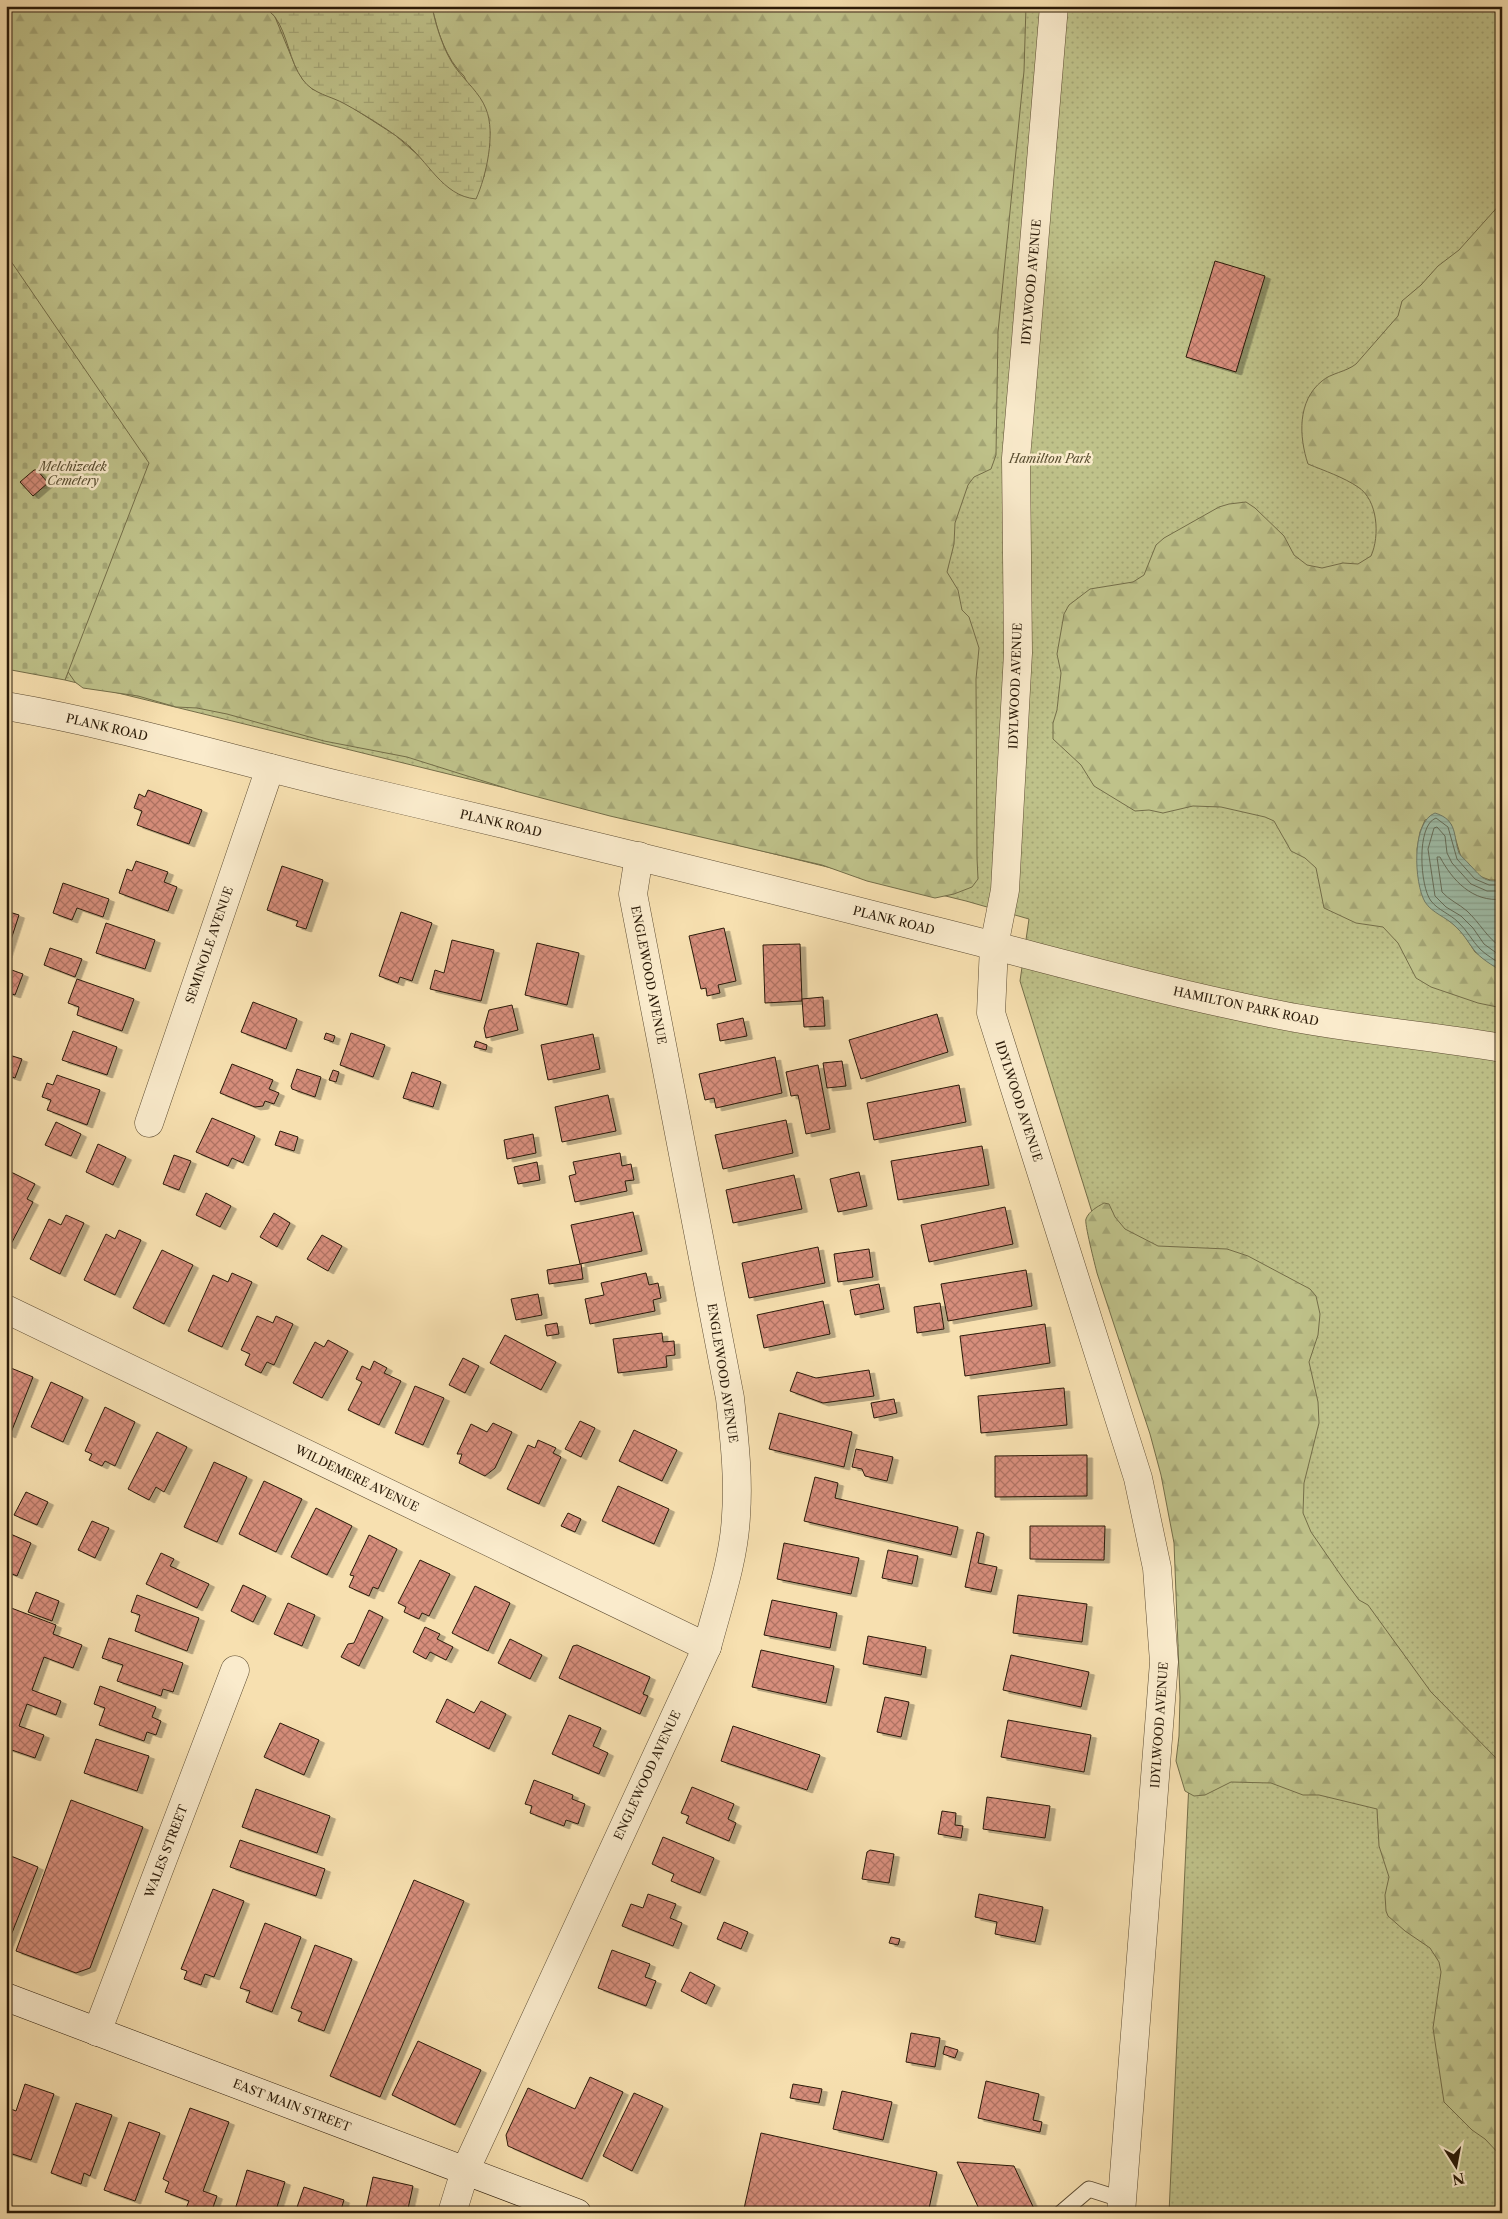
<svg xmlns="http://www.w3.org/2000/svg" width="1508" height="2219" font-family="'Libre Caslon Text',serif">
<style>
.green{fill:url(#green-dots);stroke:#746e49}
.forest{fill:url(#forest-firs);stroke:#746e49}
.wetland{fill:url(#wetland-marsh);stroke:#746e49}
.cemetery{fill:url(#cemetery-stones);stroke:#746e49}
.water{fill:url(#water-rules);stroke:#707c68}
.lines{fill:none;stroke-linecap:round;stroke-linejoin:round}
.shore{stroke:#646c58;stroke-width:1}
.building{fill:url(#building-cross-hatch);stroke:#2a1a08;filter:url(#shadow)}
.lane-casing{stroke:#5d4c32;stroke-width:17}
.street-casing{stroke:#5d4c32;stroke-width:29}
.secondary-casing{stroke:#2a1a08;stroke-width:29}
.lane{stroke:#faebcc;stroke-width:15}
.street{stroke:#faebcc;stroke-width:28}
.secondary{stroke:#faebcc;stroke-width:28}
.labels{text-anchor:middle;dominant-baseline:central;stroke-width:5;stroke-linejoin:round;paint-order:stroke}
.street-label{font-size:12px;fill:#2a1a08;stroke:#faebcc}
.park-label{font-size:12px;font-style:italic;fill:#574c2f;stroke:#faebcc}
</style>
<defs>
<pattern id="green-dots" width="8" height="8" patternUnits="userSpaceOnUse" patternTransform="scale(1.25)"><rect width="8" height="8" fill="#bfc28a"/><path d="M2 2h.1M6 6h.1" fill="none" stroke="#a4a676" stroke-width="1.8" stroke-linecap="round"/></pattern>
<pattern id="forest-firs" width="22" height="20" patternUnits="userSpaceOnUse" patternTransform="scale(1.25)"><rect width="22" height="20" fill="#bfc28a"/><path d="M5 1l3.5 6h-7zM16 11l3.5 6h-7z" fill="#a4a676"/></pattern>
<pattern id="wetland-marsh" width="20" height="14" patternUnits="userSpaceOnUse" patternTransform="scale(1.25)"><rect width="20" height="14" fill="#bfc28a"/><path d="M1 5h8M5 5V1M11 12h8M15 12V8" fill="none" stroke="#a4a676"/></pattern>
<pattern id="cemetery-stones" width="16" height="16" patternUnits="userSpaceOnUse" patternTransform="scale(1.25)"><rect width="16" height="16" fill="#bfc28a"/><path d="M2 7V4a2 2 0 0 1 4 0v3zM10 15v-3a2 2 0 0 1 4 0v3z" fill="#a4a676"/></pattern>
<pattern id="water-rules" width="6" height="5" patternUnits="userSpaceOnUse" patternTransform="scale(1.25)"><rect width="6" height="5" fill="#9ebda8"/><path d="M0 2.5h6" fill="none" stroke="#88a28f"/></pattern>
<pattern id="building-cross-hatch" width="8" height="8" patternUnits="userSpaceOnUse" patternTransform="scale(1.25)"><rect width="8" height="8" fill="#d78e7c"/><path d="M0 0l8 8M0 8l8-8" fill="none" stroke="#af7364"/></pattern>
<filter id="shadow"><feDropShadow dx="5.5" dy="3" stdDeviation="0" flood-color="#0004"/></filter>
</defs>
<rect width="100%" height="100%" fill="#f7e0b0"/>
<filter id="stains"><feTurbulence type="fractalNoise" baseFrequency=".004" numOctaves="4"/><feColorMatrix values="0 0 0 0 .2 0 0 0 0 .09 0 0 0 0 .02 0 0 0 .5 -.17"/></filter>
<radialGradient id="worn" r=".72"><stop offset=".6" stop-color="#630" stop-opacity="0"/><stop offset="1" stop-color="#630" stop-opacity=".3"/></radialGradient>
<path class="green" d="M6 6H1502V2213H1169L1194 1674V1610L1144 1379 1020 981 1029 919 966 901 65 680 149 463Z"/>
<g class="forest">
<path d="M6 6H264L275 17 296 68 303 80 312 89 345 103 395 135 427 163 484 177 490 132 464 76C446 59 437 31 432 6H1026L1024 71 998 332 996 455 991 469 974 477 968 485 955 523 954 544 947 572 958 590 962 610 969 617 979 648 976 679 977 858 978 879 972 887 954 894 935 898 867 881 822 865 610 816 515 791 407 757 324 741 227 714 197 708 176 707 138 696 83 688 75 682 64 666 6 269Z"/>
<path d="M1502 202V880H1490L1479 876 1461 857 1451 824 1442 816 1425 820 1420 832 1417 849 1419 876 1425 901 1453 924 1464 935 1475 952 1502 971V1008L1478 1003 1431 987 1416 978 1398 943 1383 927 1356 923 1324 908 1316 868 1305 858 1291 851 1274 821 1265 817 1221 807 1193 806 1163 813 1149 810 1135 811 1094 786 1081 765 1053 739V723L1057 710 1061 673 1057 654 1064 614 1069 605 1090 589 1133 582 1144 575 1156 545 1164 538 1219 507 1229 504 1246 502 1255 508 1284 536 1294 555 1307 565 1322 568 1343 563 1358 564 1371 556C1380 536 1378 500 1358 487 1343 477 1325 471 1308 464 1299 437 1297 401 1322 381 1331 373 1346 372 1356 364L1398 316 1402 301 1421 285 1438 266 1459 250Z"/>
<path d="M1104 1203 1109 1204 1115 1217 1125 1229 1158 1246 1227 1249 1248 1256 1310 1289 1316 1296 1320 1314 1318 1335 1309 1362 1318 1402 1319 1423 1304 1483 1303 1513 1311 1532 1342 1577 1359 1600 1368 1605 1431 1692 1502 1764V2157L1485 2139 1472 2130 1444 2102 1433 2028 1441 1972 1439 1962 1430 1948 1405 1931 1388 1916 1386 1911 1385 1895 1389 1877 1379 1846 1377 1809 1319 1795H1303L1271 1783 1231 1782 1205 1795 1194 1796 1185 1791 1176 1761 1179 1736 1180 1697 1174 1543 1161 1475 1150 1434 1097 1273C1095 1265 1084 1222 1086 1219 1089 1211 1097 1207 1104 1203Z"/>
</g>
<path class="wetland" d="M264 6H432C435 24 444 52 455 67 465 81 480 93 486 109 496 133 486 177 476 199 442 196 428 160 403 141 386 128 365 115 345 104 331 96 313 94 303 80 289 61 288 35 275 17 272 13 267 10 264 6Z"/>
<path class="cemetery" d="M6 254 149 463 65 680 6 669Z"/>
<path class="water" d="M1435 813C1458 820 1453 836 1459 853 1462 858 1466 860 1469 864 1480 875 1484 884 1502 880V971C1493 966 1480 958 1474 950 1468 942 1463 933 1455 926 1446 917 1432 913 1425 902 1414 883 1411 822 1435 813Z"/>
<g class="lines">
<g class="shore">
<path d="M1502 885H1489L1475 879 1457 859 1448 827 1436 818C1416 825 1420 887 1431 901 1438 910 1450 914 1458 922 1467 930 1472 941 1480 949 1486 955 1495 960 1502 965"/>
<path d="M1502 891H1487L1471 884 1452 863 1447 853 1445 836 1437 827 1434 828 1428 849 1435 896 1446 907 1461 916 1473 928 1484 944 1502 957"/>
<path d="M1502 899C1473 903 1452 880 1440 857H1437L1442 892C1449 900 1459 904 1467 911 1480 923 1487 938 1502 948"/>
</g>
</g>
<g class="building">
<path d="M1215 261 1265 276 1236 372 1186 357Z"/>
<path d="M34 470H37L48 483 33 496 20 482Z"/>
<path d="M148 790 202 810 189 844 137 825 142 811 134 808 139 794 145 797Z"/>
<path d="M136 861 168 872 164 882 177 887 168 911 119 893 127 869 132 871Z"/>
<path d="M282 866 323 880 306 929 296 926 298 921 267 910Z"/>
<path d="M63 883 109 899 103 917 77 908 72 920 53 913Z"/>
<path d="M6 911 19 915 6 955Z"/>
<path d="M401 912 432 923 412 981 400 977 398 983 379 976Z"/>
<path d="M106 923 155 940 145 969 96 953Z"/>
<path d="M724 928 736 981 718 985 720 993 707 996 706 988 701 989 689 936Z"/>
<path d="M452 940 494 950 481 1001 430 989 435 970 444 973Z"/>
<path d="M537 943 579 953 567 1005 525 995Z"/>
<path d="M800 944 802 1001 765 1003 763 945Z"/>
<path d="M50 948 82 959 75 977 44 965Z"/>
<path d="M6 968 23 974 15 995 6 992Z"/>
<path d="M77 979 134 999 122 1031 77 1015 79 1007 68 1003Z"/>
<path d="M823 997 825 1026 804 1027 802 999Z"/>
<path d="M253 1002 297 1019 286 1049 241 1032Z"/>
<path d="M512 1005 518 1030 486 1038 484 1028 489 1010Z"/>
<path d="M937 1014 948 1052 861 1079 849 1040Z"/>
<path d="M743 1018 747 1036 720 1041 717 1024Z"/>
<path d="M73 1031 117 1047 107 1075 62 1060Z"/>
<path d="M326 1033 335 1036 333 1042 324 1039Z"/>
<path d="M351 1033 385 1045 373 1077 340 1065Z"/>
<path d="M593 1034 600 1069 548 1080 541 1045Z"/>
<path d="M476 1041 487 1045 486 1050 474 1047Z"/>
<path d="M6 1054 22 1059 15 1078 6 1075Z"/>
<path d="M775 1057 782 1093 716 1108 714 1098 705 1100 699 1074Z"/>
<path d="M842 1061 846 1086 827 1088 823 1063Z"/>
<path d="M232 1064 273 1080 269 1089 279 1093 274 1104 265 1101 263 1106 255 1107 220 1093Z"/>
<path d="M818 1065 830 1129 806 1134 798 1095 791 1096 786 1072Z"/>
<path d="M297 1069 321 1077 315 1097 292 1089 291 1086Z"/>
<path d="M333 1070 339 1072 336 1082 329 1080Z"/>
<path d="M412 1072 441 1082 433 1107 403 1098Z"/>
<path d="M57 1075 100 1090 87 1125 47 1110 51 1100 42 1097 47 1083 53 1085Z"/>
<path d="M959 1085 966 1122 874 1140 867 1103Z"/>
<path d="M608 1095 616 1131 562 1142 555 1107Z"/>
<path d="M212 1118 255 1136 243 1163 232 1158 228 1166 196 1152Z"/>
<path d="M786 1120 793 1153 723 1169 715 1135Z"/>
<path d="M56 1122 81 1134 71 1156 45 1145Z"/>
<path d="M280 1131 298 1137 294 1151 275 1145Z"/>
<path d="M533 1134 536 1153 507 1159 504 1140Z"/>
<path d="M98 1144 126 1157 113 1185 86 1172Z"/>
<path d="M982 1146 989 1185 898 1200 891 1161Z"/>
<path d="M620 1153 622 1166 631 1164 634 1180 625 1181 627 1191 575 1202 569 1176 576 1174 573 1162Z"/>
<path d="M174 1155 191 1161 179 1190 163 1184Z"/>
<path d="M537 1162 540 1180 518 1184 514 1167Z"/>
<path d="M11 1172 35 1184 27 1199 33 1202 10 1246 6 1244V1182Z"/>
<path d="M859 1172 867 1206 838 1212 830 1179Z"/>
<path d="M794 1175 802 1209 733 1223 726 1190Z"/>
<path d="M206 1193 231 1206 220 1227 196 1215Z"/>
<path d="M1005 1207 1013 1244 929 1262 921 1225Z"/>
<path d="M633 1212 642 1251 580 1264 571 1225Z"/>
<path d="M274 1213 290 1223 277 1247 260 1237Z"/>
<path d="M66 1215 84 1223 60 1274 30 1259 49 1219 61 1225Z"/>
<path d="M119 1230 141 1240 115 1295 84 1280 106 1234 115 1239Z"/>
<path d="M322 1235 342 1246 328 1271 307 1259Z"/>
<path d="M818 1247 825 1283 749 1298 742 1263Z"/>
<path d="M869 1249 873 1277 838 1282 834 1254Z"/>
<path d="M162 1250 193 1265 164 1324 133 1308Z"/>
<path d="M581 1264 583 1279 549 1284 547 1270Z"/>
<path d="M1026 1270 1032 1306 948 1321 941 1284Z"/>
<path d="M232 1273 252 1282 222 1347 188 1331 213 1275 228 1282Z"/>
<path d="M646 1273 649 1285 658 1283 661 1298 653 1300 655 1311 590 1324 585 1299 604 1295 601 1283Z"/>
<path d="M879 1284 884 1309 855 1315 850 1290Z"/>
<path d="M538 1294 542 1315 516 1320 511 1299Z"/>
<path d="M823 1301 830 1334 764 1348 757 1315Z"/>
<path d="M940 1303 944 1329 917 1333 914 1307Z"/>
<path d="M257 1316 273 1323 276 1316 293 1324 274 1365 267 1362 261 1373 245 1365 250 1354 241 1350Z"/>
<path d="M557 1323 559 1334 547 1336 545 1325Z"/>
<path d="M1045 1324 1050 1363 965 1376 960 1336Z"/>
<path d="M662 1333 663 1342 674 1341 675 1355 666 1356 667 1367 618 1373 613 1339Z"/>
<path d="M505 1335 556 1362 541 1390 490 1363Z"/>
<path d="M328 1340 348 1351 322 1398 293 1383 315 1342 324 1347Z"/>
<path d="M463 1358 479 1366 465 1393 449 1385Z"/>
<path d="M374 1361 387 1368 384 1373 401 1381 379 1425 348 1410 362 1382 356 1379 362 1366 370 1370Z"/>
<path d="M6 1366 33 1377 10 1435 6 1433Z"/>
<path d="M869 1370 874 1396 823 1403 790 1391 797 1372 816 1378Z"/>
<path d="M51 1382 83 1397 63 1442 31 1427Z"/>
<path d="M415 1386 444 1398 423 1445 395 1433Z"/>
<path d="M1064 1388 1067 1425 981 1433 978 1396Z"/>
<path d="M894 1399 897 1413 874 1418 871 1403Z"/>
<path d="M105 1407 135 1422 115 1466 105 1461 102 1466 89 1460 92 1454 85 1451Z"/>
<path d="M779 1413 852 1432 844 1467 769 1449Z"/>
<path d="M580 1421 595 1428 581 1457 565 1449Z"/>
<path d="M493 1423 512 1432 495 1468 485 1476 459 1463 462 1454H457L471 1424 487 1432Z"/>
<path d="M634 1430 677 1450 662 1481 619 1461Z"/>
<path d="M157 1432 187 1447 164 1492 156 1487 149 1500 128 1489Z"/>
<path d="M538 1440 556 1448 553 1453 561 1457 539 1504 507 1489 528 1445 535 1448Z"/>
<path d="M856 1449 893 1457 887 1481 865 1476 862 1469 852 1467Z"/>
<path d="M1087 1455V1496L995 1497V1456Z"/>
<path d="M214 1462 247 1477 217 1542 184 1527Z"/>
<path d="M815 1477 838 1483 835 1498 958 1527 951 1555 804 1521Z"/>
<path d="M264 1481 302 1499 276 1552 239 1534Z"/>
<path d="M618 1486 669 1509 654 1544 602 1521Z"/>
<path d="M26 1492 48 1502 37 1525 14 1515Z"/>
<path d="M316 1508 352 1526 327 1575 291 1557Z"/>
<path d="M568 1513 581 1519 575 1532 561 1526Z"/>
<path d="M92 1521 109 1528 95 1558 78 1550Z"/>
<path d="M1030 1526H1105L1104 1560 1030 1559Z"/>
<path d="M6 1532 31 1543 17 1576 7 1572 6 1575Z"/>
<path d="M977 1532 984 1534 978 1563 997 1567 991 1592 965 1587Z"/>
<path d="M369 1535 397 1549 378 1589 373 1587 369 1596 349 1587 354 1576 350 1575Z"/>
<path d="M784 1543 859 1558 851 1594 777 1579Z"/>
<path d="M888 1550 918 1556 912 1584 882 1578Z"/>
<path d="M161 1553 174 1559 170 1566 209 1584 197 1608 146 1584Z"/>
<path d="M420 1560 450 1574 429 1616 422 1613 419 1619 404 1612 406 1607 398 1603Z"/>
<path d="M243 1585 266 1596 253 1622 231 1611Z"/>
<path d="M475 1586 510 1603 488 1651 452 1633Z"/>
<path d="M36 1592 59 1601 52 1621 28 1612Z"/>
<path d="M137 1595 199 1618 187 1651 135 1631 140 1615 131 1612Z"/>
<path d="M1018 1595 1087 1604 1082 1642 1013 1633Z"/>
<path d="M772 1600 837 1613 830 1648 764 1635Z"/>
<path d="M288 1603 315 1615 302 1646 274 1634Z"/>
<path d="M6 1606 56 1625 53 1634 82 1645 73 1668 44 1657 32 1690 61 1701 56 1715 27 1704 19 1726 44 1735 35 1758 6 1748Z"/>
<path d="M369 1610 383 1617 359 1666 341 1657 348 1644 354 1643Z"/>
<path d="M425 1627 440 1634 437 1639 453 1647 446 1660 430 1652 426 1659 413 1652Z"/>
<path d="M868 1636 926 1647 921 1675 863 1664Z"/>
<path d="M109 1638 183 1663 173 1692 163 1689 161 1696 117 1681 123 1665 102 1658Z"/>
<path d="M510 1639 542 1655 530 1679 498 1663Z"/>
<path d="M577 1645 650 1677 643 1694 648 1696 640 1714 559 1678 573 1646Z"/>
<path d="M761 1650 834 1666 826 1703 752 1687Z"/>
<path d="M1011 1655 1089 1672 1081 1707 1003 1690Z"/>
<path d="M100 1686 156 1707 152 1717 161 1721 156 1735 147 1732 144 1741 99 1725 105 1708 94 1704Z"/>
<path d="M885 1697 909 1702 901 1737 877 1732Z"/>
<path d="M447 1699 474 1713 481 1701 506 1714 489 1749 436 1722Z"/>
<path d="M569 1715 601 1728 593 1746 608 1753 599 1774 552 1754Z"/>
<path d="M1008 1720 1091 1735 1084 1772 1001 1757Z"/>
<path d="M280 1723 319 1740 304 1775 264 1757Z"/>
<path d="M733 1726 820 1755 807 1790 721 1761Z"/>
<path d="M96 1739 149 1756 137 1791 84 1773Z"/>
<path d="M534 1780 573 1795 572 1799 585 1804 578 1824 566 1820 564 1826 530 1813 532 1806 525 1804Z"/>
<path d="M692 1787 734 1804 728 1819 736 1823 729 1841 686 1823 689 1816 681 1813Z"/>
<path d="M256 1789 330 1816 317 1853 242 1827Z"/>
<path d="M987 1797 1050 1806 1045 1838 983 1829Z"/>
<path d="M71 1800 143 1827 90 1968 76 1973 16 1951Z"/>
<path d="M942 1811 956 1813 955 1825 963 1826 961 1838 938 1834Z"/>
<path d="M663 1837 714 1858 700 1893 671 1881 674 1874 652 1864Z"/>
<path d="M240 1840 325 1869 316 1896 230 1867Z"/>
<path d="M870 1850 894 1854 889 1883 862 1879 867 1852Z"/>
<path d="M6 1854 38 1867 6 1948Z"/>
<path d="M414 1880 464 1901 380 2097 330 2076Z"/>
<path d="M213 1889 244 1901 214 1977 205 1974 201 1985 184 1979 187 1971 181 1969Z"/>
<path d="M648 1894 676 1904 670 1918 682 1923 673 1946 622 1926 631 1904 643 1908Z"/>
<path d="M979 1894 1043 1907 1035 1942 995 1934 997 1922 975 1917Z"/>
<path d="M724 1922 748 1932 741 1949 717 1939Z"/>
<path d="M265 1923 301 1937 272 2012 246 2002 250 1991 240 1988Z"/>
<path d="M891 1937 900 1939 898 1945 889 1943Z"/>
<path d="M315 1945 352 1959 324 2031 298 2021 302 2012 291 2008Z"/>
<path d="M612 1950 650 1964 645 1977 656 1981 646 2006 598 1988Z"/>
<path d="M690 1972 715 1985 706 2004 681 1991Z"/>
<path d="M911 2033 940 2038 935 2067 906 2062Z"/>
<path d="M418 2041 481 2070 455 2125 392 2095Z"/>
<path d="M945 2046 958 2050 955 2058 943 2054Z"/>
<path d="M590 2077 623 2092 582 2179 508 2146 506 2135 528 2088 575 2109Z"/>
<path d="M986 2081 1039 2094 1033 2120 1042 2122 1040 2132 978 2118Z"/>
<path d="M25 2084 54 2094 31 2160 6 2152V2107L16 2111Z"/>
<path d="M793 2084 822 2089 819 2103 790 2098Z"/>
<path d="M842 2091 892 2102 883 2140 833 2129Z"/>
<path d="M634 2093 663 2106 632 2171 603 2156Z"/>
<path d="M76 2103 112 2115 90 2176 84 2173 81 2184 51 2173Z"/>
<path d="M190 2108 229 2122 203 2191 217 2196 211 2213H184L189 2201 165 2192 169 2182 163 2179Z"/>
<path d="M129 2122 160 2133 135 2201 104 2190Z"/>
<path d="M761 2133 937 2172 928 2213H743Z"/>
<path d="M957 2162 1014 2166 1036 2213H981Z"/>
<path d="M247 2170 285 2182 275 2213H234Z"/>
<path d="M373 2177 413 2186 407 2213H365Z"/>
<path d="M304 2187 344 2200 340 2213H295Z"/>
</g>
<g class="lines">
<defs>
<path id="lane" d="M1061 2213 1089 2189 1114 2197"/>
<g id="street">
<path d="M1054 6 1016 458 1018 653 1005 890 994 946 991 1013 1138 1478 1157 1568 1164 1662 1121 2213"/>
<path d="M6 706C123 726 236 761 351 788 544 833 736 880 928 929 1045 958 1162 992 1280 1015 1354 1030 1428 1035 1502 1048"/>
<path d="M149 1123 270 768"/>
<path d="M6 1309 707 1647"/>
<path d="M97 2032 235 1670"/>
<path d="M452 2213 465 2171 707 1647C718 1605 734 1560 736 1516 739 1476 734 1437 730 1398L633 894 639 856"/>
</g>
<path id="secondary" d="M6 1997 577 2213"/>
</defs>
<use href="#lane" class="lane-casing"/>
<use href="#street" class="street-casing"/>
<use href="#secondary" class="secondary-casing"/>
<use href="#lane" class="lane"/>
<use href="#street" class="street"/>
<use href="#secondary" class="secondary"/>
</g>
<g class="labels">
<g class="street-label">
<text transform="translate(1031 282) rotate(-85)">IDYLWOOD AVENUE</text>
<text transform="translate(1015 686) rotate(-88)">IDYLWOOD AVENUE</text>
<text transform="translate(107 727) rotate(13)">PLANK ROAD</text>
<text transform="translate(501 823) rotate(13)">PLANK ROAD</text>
<text transform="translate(894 920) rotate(14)">PLANK ROAD</text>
<text transform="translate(209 945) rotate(-71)">SEMINOLE AVENUE</text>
<text transform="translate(649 975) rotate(79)">ENGLEWOOD AVENUE</text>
<text transform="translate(1246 1006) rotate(12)">HAMILTON PARK ROAD</text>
<text transform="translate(1019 1101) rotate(72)">IDYLWOOD AVENUE</text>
<text transform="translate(723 1373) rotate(81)">ENGLEWOOD AVENUE</text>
<text transform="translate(357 1478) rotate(26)">WILDEMERE AVENUE</text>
<text transform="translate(1159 1725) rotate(-86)">IDYLWOOD AVENUE</text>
<text transform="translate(647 1775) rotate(-65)">ENGLEWOOD AVENUE</text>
<text transform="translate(166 1851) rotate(-69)">WALES STREET</text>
<text transform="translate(292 2105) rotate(21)">EAST MAIN STREET</text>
</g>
<g class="park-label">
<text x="1050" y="458">Hamilton Park</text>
<text x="73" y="466">Melchizedek<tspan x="73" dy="14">Cemetery</tspan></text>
</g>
</g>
<rect width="1508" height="2219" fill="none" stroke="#f7e0b0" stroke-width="25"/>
<rect x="8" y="8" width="1493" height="2204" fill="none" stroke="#2a1a08" stroke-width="2.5"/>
<rect x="12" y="12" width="1483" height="2194" fill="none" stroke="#2a1a08"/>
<g transform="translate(1456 2166) rotate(169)" stroke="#faebcc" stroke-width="4" paint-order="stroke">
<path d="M0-4L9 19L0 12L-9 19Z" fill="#2a1a08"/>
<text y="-8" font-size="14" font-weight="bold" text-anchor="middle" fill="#2a1a08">N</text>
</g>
<rect width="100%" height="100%" filter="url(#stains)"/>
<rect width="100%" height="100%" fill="url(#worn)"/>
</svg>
